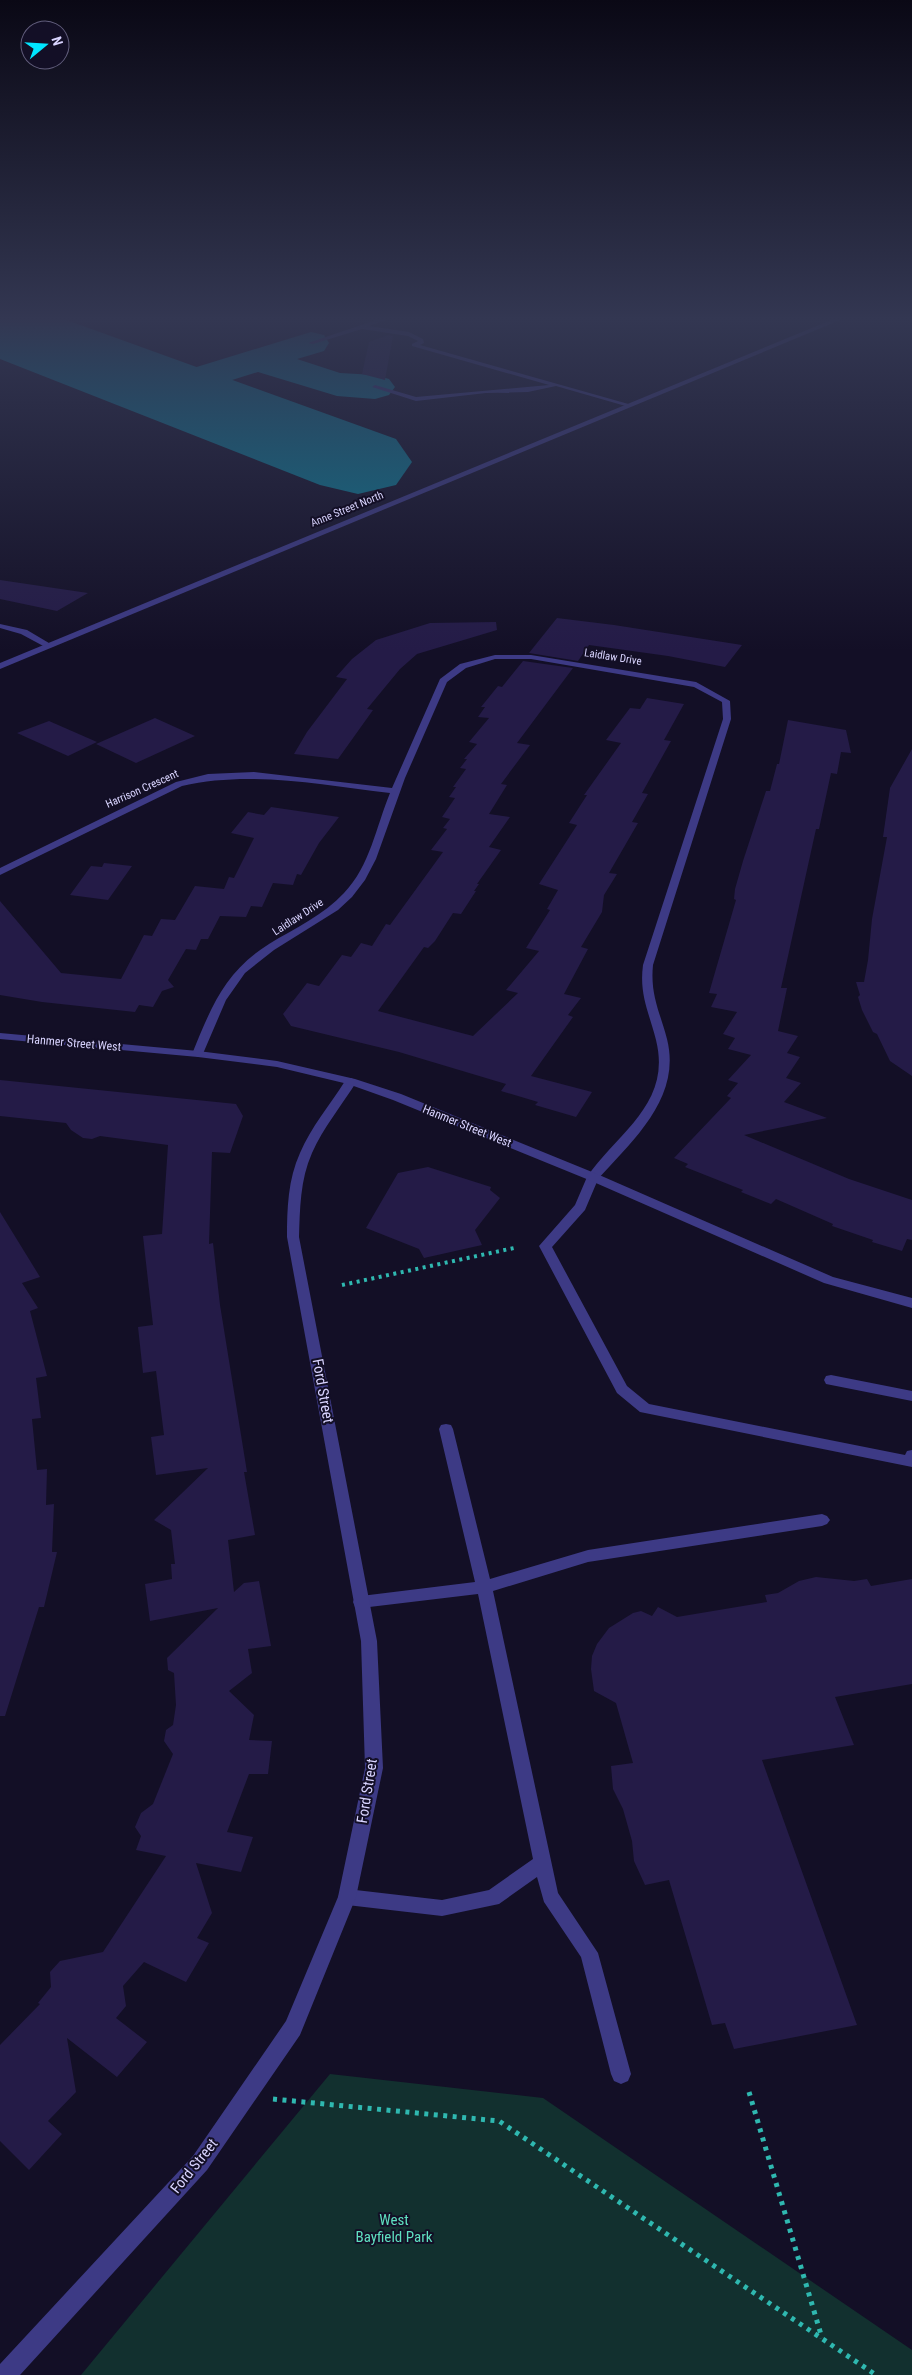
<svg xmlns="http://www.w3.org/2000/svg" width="912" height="2375" font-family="'Roboto Condensed',sans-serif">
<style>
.green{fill:#12302f}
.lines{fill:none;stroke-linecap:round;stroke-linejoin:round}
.taxiway{fill:#0a7a92;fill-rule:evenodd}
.runway{fill:#0a7a92;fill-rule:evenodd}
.building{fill:#241b47}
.path-far1{stroke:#2fb8b0;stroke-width:4;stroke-dasharray:3 4.5;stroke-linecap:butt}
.path{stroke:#2fb8b0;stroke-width:5;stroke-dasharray:4 5.5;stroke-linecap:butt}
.service{fill:#3d3a85;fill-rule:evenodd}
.minor{fill:#3d3a85;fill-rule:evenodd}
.tertiary{fill:#3d3a85;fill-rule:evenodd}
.labels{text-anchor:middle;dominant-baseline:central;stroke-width:4;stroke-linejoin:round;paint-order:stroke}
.far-street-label{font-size:11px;fill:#d9d4ff;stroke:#130f26}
.street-label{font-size:12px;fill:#d9d4ff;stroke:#130f26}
.near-street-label{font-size:15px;fill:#d9d4ff;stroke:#130f26}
.near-park-label{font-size:15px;fill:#5fe0c0;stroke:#130f26}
</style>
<rect width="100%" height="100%" fill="#130f26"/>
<path class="green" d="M330 2074 543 2098 912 2350V2375H81Z"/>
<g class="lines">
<path class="taxiway" d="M311 332 324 335 329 343 324 351 297 359 340 373 375 375 389 379 395 387 389 395 375 399 337 396 258 372 165 401 151 397 145 389 151 381Z"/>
<path class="runway" d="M0 318H61L396 439 412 462 396 485 358 494 320 485 0 359Z"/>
</g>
<g class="building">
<path d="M388 335 393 336 385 380 362 374 369 342Z"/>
<path d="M0 580 88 593 57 611 0 599Z"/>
<path d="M557 618 614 625 742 645 725 667 668 656 589 645 578 661 529 653Z"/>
<path d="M496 622 497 630 417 654 400 669 367 709 373 710 338 759 294 754 307 732 347 679 336 677 352 659 376 640 430 623Z"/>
<path d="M523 661 573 668 517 743 530 745 501 784 507 785 489 814 510 817 489 847 501 850 477 884H479L474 891H476L461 914 453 913 435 941 428 948 424 947 378 1011 473 1036 518 993 506 990 539 951 526 948 550 910 547 909 558 890 539 884 577 825 569 823 587 795H584L621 743 606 740 630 708 640 709 647 698 684 704 664 740 671 741 642 793 648 794 632 822 638 823 609 873 617 874 604 895 602 912 581 947 588 949 564 994 581 998 568 1015 573 1017 531 1076 592 1092 576 1117 535 1105 538 1102 501 1091 506 1084 399 1052 291 1026 283 1014 307 983 319 986 342 955 351 957 361 943 372 946 386 924 390 925 443 852 431 850 447 829 443 828 450 819 442 817 455 798 449 797 456 787H453L466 769 460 768 467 759H464L477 744 469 742 489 718 478 717 485 707H481L498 686 502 687Z"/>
<path d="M155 718 195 736 136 763 96 744Z"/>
<path d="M788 720 846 730 851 753 841 752 837 774 831 773 819 829H816L781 988H787L778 1031 798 1036 787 1053 800 1057 786 1078 801 1083 784 1102 827 1118 744 1135 849 1179 912 1200V1240L907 1239 902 1251 872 1242 873 1240 832 1226 833 1224 776 1199 771 1204 741 1192 743 1190 685 1167 688 1164 674 1158 731 1098 727 1096 738 1083 728 1080 751 1055 728 1049 735 1038 723 1034 737 1012 711 1007 717 994 709 993 736 900 734 899 735 889 743 861 766 791H770L777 764H779Z"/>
<path d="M49 721 97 742 68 756 17 733Z"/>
<path d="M912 749V1076L890 1061 877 1034 873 1032 862 1010 858 997 860 995 856 982H864L868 960 872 919 887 837H883L890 788Z"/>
<path d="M271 807 339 817 319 843 301 875 297 874 293 885 273 883 262 907 251 906 246 917 220 916 208 939H201L196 950 186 949 168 980 174 987 162 991 153 1007 139 1005 135 1012 42 1002 0 995V901L61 973 121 979 144 935 152 936 161 919 175 920 195 886 224 889 229 877 234 878 254 838 231 833 248 812 264 815Z"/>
<path d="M104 863 132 866 108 900 70 895 91 866 102 867Z"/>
<path d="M0 1080 236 1104 243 1116 230 1153 212 1152 209 1244 213 1243 220 1305 247 1472H244L255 1535 228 1540 234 1592 244 1583 259 1581 271 1646 248 1649 252 1673 229 1691 254 1715 249 1740 272 1741 268 1774H249L227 1832 253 1837 241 1872 196 1863 212 1913 197 1938 209 1943 186 1982 144 1962 123 1986 126 2006 116 2018 147 2042 117 2077 67 2038 76 2092 48 2121 62 2134 29 2170 0 2141V2045L40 2004 38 2003 51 1987 50 1972 60 1961 103 1952 166 1856 136 1850 141 1836 135 1827 141 1813 153 1804 173 1754 164 1741 166 1730 173 1725 176 1705 174 1673 168 1670 167 1658 218 1608 150 1621 145 1584 172 1579 171 1564H175L171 1530 154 1520 208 1468 156 1475 151 1437 164 1435 156 1371 143 1373 138 1327 153 1325 143 1236 162 1234 168 1145 100 1136 92 1139 83 1138 71 1130 66 1123 0 1116Z"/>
<path d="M428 1167 491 1187 490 1190 500 1198 475 1230 482 1245 424 1258 419 1249 366 1228 398 1173Z"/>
<path d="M0 1212 40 1277 22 1283 38 1308 30 1311 47 1376 36 1378 41 1418 32 1419 37 1470 47 1469 46 1505 54 1504 52 1552H57L44 1607H39L5 1716H0Z"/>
<path d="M816 1577 854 1581 867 1579 871 1586 912 1579V1684L835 1697 854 1745 762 1760 857 2025 734 2049 725 2023 712 2025 669 1880 645 1885 634 1861 632 1841 623 1809 613 1789 611 1766 633 1763 616 1703 594 1691 591 1669 592 1656 597 1644 609 1628 633 1613 641 1611 652 1616 658 1607 677 1617 767 1602 765 1595 778 1593 799 1581Z"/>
</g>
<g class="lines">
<path class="path-far1" d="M342 1285 514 1248"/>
<g class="path">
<path d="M749 2092 822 2338"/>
<path d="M273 2099 499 2121 876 2375"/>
</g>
<g class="service">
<path d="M382 318H392L369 326 409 332 423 339 424 343 420 345 632 405 629 407 556 386 528 392 486 393 416 401 372 387 375 385 416 397 549 385 412 346V344L418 341 408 336 362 329 313 344 308 343Z"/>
<path d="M593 1173 599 1177 585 1210 552 1247 627 1386 649 1404 905 1455 907 1451 912 1450V1467L645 1413 640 1412 617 1393 539 1246 575 1205 587 1177Z"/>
<path d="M831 1375 912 1391V1401L826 1384 824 1380 826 1376Z"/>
<path d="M446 1424 451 1425 453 1429 490 1579 588 1550 822 1514 827 1516 830 1520 827 1524 822 1526 588 1562 493 1591 558 1893 598 1953 631 2074 628 2081 621 2084 614 2081 611 2074 581 1957 544 1902 537 1877 499 1904 442 1916 347 1905 341 1903 338 1897 341 1891 347 1889 442 1900 489 1890 533 1859 478 1594 361 1608 355 1607 353 1602 355 1597 361 1596 475 1582 439 1429 441 1425Z"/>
</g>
<g class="minor">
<path d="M0 624 27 630 54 646 47 648 21 634 0 628Z"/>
<path d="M495 655H531L696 682 730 701 731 719 653 965C650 995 660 1012 667 1039 682 1098 632 1141 597 1180H589L587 1177C618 1132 672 1104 656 1040 649 1012 639 995 643 965L723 719 722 702 694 687 531 659H495L466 668 447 682 405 778 376 859 365 880 352 897 338 910 274 950 245 973 226 1000 202 1056 198 1057 192 1054C211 1008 224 972 269 944 295 928 324 915 344 893 370 866 376 827 390 793 321 785 250 770 182 786L0 875V868L176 782 208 774 254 772 392 788 440 679 460 664Z"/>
<path d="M351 1078 357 1081C342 1105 323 1128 312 1153 300 1180 300 1209 299 1237L377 1641 383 1768 356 1897 300 2035 207 2170 20 2375H0V2364L193 2156 286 2021 338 1897 365 1768 361 1641 287 1237C287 1209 288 1179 300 1153 311 1127 330 1105 345 1081Z"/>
</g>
<g class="tertiary">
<path d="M836 318H845L0 669V663Z"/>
<path d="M0 1033 198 1051 277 1061 355 1079 401 1094 597 1174 833 1277 912 1298V1308L824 1283 589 1180 393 1100 348 1084 277 1067 198 1057 0 1039Z"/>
</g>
</g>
<linearGradient id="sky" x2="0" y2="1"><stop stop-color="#0a0815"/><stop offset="0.49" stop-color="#333752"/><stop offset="1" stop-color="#333752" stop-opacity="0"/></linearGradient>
<rect width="912" height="651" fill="url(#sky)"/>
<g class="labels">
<g class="far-street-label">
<text transform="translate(347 509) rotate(-22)">Anne Street North</text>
<text transform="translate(613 657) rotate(9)">Laidlaw Drive</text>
<text transform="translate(142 789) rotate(-24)">Harrison Crescent</text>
<text transform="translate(298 917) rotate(-33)">Laidlaw Drive</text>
</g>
<g class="street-label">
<text transform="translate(74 1043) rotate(5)">Hanmer Street West</text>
<text transform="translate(467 1126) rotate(22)">Hanmer Street West</text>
</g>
<g class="near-street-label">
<text transform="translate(323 1391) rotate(80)">Ford Street</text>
<text transform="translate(367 1791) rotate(-81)">Ford Street</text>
<text transform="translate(194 2166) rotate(-51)">Ford Street</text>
</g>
<g class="near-park-label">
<text x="394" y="2220">West<tspan x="394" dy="17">Bayfield Park</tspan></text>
</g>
</g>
<g transform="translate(45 45) rotate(72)"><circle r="24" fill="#130f26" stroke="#625e7d"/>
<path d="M0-4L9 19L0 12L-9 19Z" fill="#00e5ff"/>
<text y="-8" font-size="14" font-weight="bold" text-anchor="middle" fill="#d9d4ff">N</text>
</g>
</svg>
